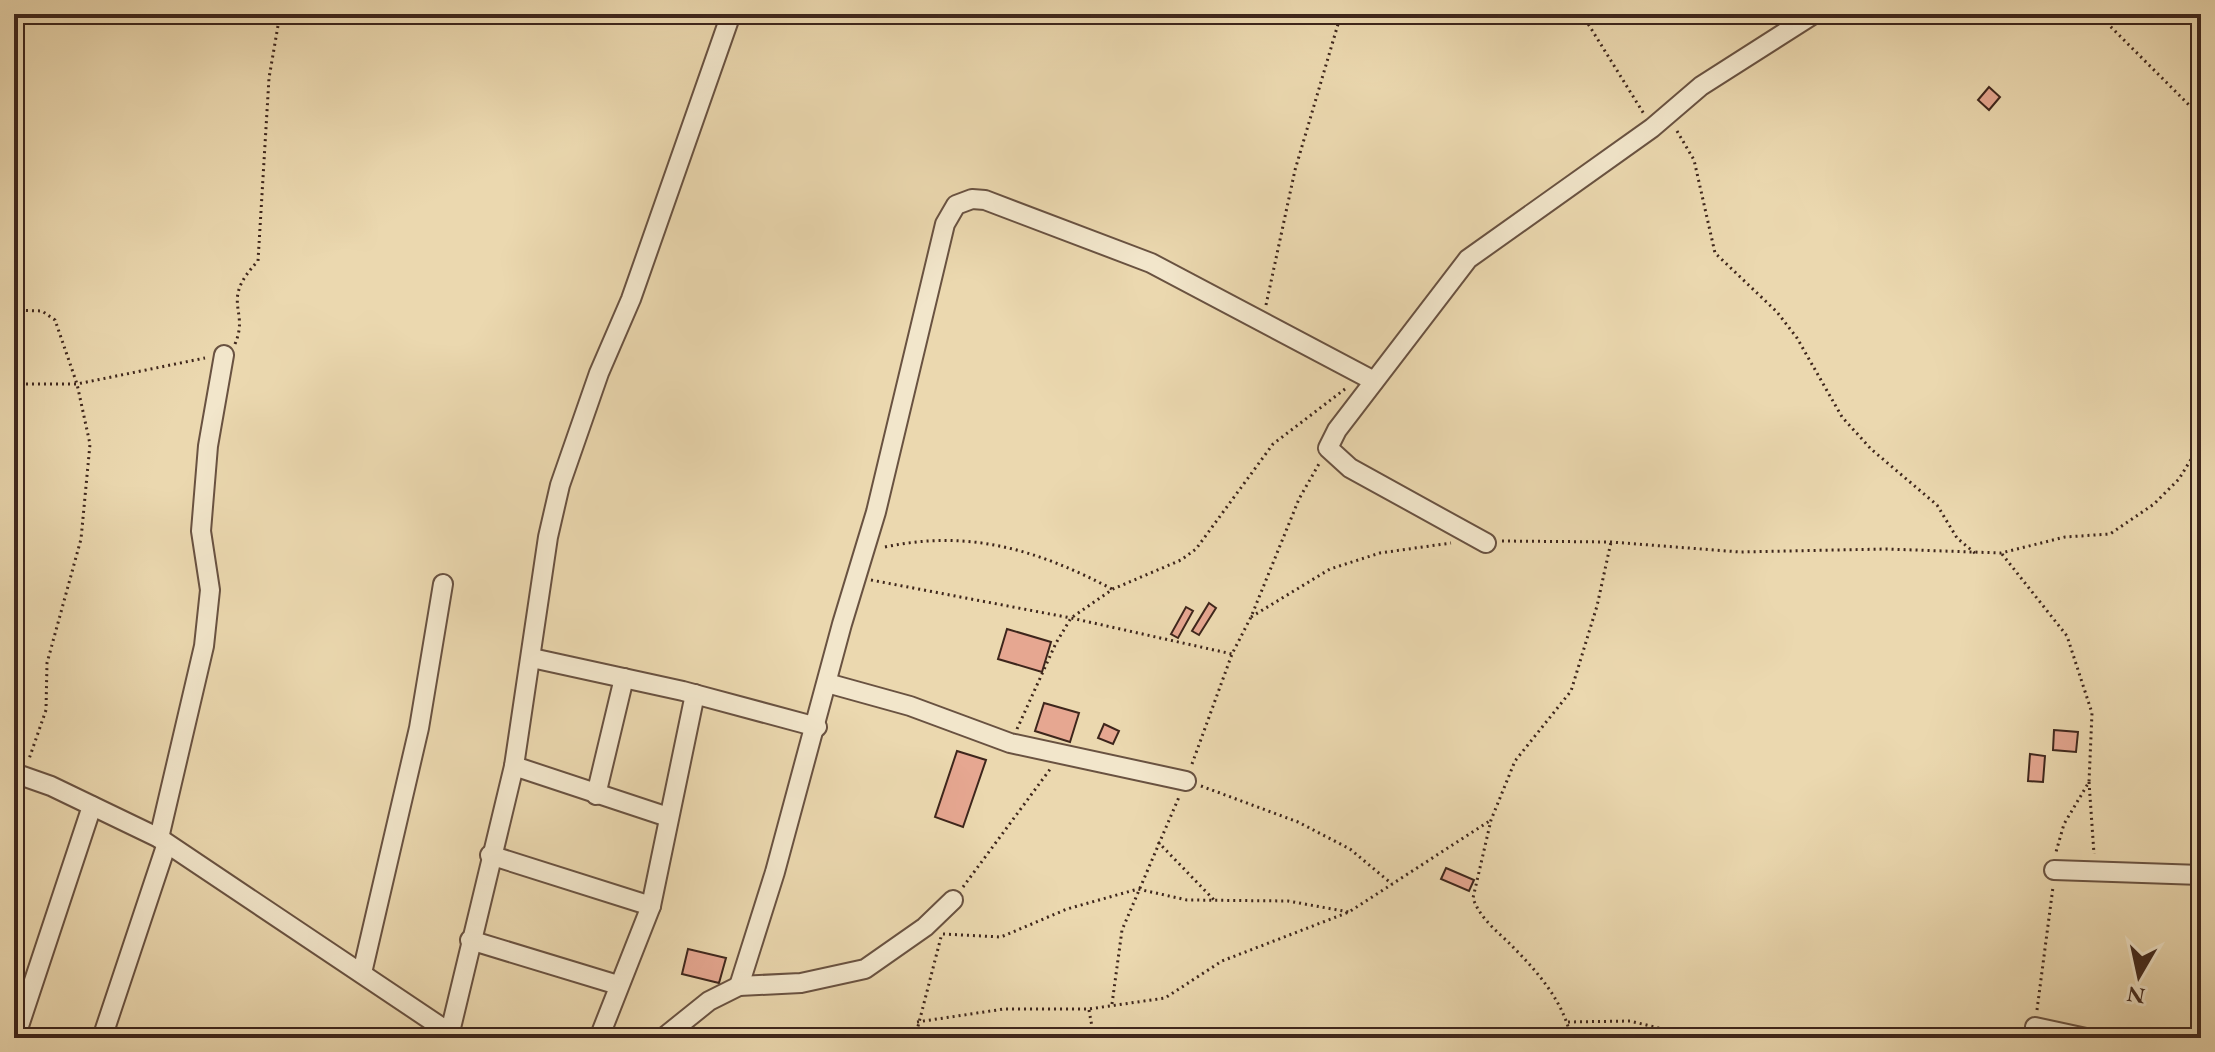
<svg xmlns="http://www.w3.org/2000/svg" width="2215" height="1052" font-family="'EB Garamond',serif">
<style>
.building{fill:#e6a791;stroke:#3e261c;stroke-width:2}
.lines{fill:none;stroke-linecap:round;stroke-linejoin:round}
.minor-casing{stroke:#695241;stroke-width:22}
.path{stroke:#3e261c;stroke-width:3;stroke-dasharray:2 4;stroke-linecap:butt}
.minor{stroke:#f2e6cb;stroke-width:18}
</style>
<rect width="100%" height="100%" fill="#ebd8af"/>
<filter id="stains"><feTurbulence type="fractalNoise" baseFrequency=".0025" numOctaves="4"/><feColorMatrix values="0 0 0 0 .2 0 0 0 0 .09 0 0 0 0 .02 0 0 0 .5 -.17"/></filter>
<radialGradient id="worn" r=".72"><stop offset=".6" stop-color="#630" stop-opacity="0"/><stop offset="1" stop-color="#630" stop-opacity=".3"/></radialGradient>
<g class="building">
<path d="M1989 87 2000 97 1989 110 1978 100Z"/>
<path d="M1209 603 1216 608 1199 635 1192 631Z"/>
<path d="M1186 607 1193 611 1178 638 1171 634Z"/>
<path d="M1007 629 1051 642 1042 672 998 659Z"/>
<path d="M1044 703 1079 713 1070 742 1035 731Z"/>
<path d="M1104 724 1119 731 1113 744 1098 738Z"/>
<path d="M2054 730 2078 732 2076 752 2053 750Z"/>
<path d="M957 751 986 760 963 827 935 817Z"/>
<path d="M2030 754 2045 756 2043 782 2028 781Z"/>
<path d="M1446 868 1474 880 1469 891 1441 879Z"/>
<path d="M688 949 726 958 719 983 682 974Z"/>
</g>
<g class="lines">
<defs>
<g id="minor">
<path d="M1486 543 1350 468 1328 448 1337 430 1468 259 1652 128 1701 86 1814 14"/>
<path d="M532 658 683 691 817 727"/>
<path d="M827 683 910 706 1010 743 1186 781"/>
<path d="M514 766 668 817"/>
<path d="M14 773 51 786 159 838 456 1037"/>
<path d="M596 795 624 678"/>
<path d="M159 838 204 646 210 590 201 531 208 446 224 355"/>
<path d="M490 855 651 906"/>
<path d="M2054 870 2201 875"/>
<path d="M470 940 618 985"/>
<path d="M362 973 419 728 443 584"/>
<path d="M739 986 775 872 842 624 876 512 945 224 956 205 972 199 985 200 1151 263 1374 381"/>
<path d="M2035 1027 2086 1038"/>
<path d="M450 1032 514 766 548 537 560 485 599 373 631 299 731 14"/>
<path d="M15 1038 92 806"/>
<path d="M102 1038 166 846"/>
<path d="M599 1038 651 906 695 694"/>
<path d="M663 1038 709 1001 739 986 801 983 865 969 925 927 953 900"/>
</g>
</defs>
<use href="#minor" class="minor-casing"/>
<g class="path">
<path d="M1582 14 1644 114"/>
<path d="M2098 14 2201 117"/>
<path d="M1677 131 1694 160 1715 253 1777 312 1797 338 1842 417 1871 449 1937 505 1957 538 1976 554"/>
<path d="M1266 305 1295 170 1341 14"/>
<path d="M14 310 42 311 55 320 77 384 90 444 81 539 47 663 46 710 29 759"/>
<path d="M235 344C250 309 219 302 258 261L269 78 280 14"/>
<path d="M14 384H77L205 358"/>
<path d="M1502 541 1611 542 1740 552 1886 549 2001 553 2065 537 2110 534 2154 504 2179 479 2201 443"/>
<path d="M885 547C969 529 1038 550 1112 589"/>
<path d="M2002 554 2067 636 2092 713 2089 782 2064 824 2056 852"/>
<path d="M871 580 1071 618 1232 654"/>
<path d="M1251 617 1330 569 1380 553 1451 543"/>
<path d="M1017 729 1056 643 1071 618 1113 589 1181 560 1196 549 1273 444 1345 389"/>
<path d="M1192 764 1232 654 1251 617 1299 499 1320 462"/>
<path d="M2089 782 2094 854"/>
<path d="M1201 786 1298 822 1350 849 1392 884"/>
<path d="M1158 842 1216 902"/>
<path d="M963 887 1051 768"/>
<path d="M943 934 1001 937 1067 909 1138 889 1187 900 1288 901 1349 912"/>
<path d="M1112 1004 1122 930 1179 797"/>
<path d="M1089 1010 1094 1038"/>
<path d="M2037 1010 2053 887"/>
<path d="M917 1022 1004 1009H1089L1165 998 1222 961 1349 912 1491 820"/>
<path d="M1568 1022 1630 1021 1699 1038"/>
<path d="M915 1038 941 937"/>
<path d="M1571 1038C1563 999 1535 969 1507 941 1493 928 1479 916 1473 898L1491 820 1515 761 1571 691 1597 606 1611 542"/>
</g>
<use href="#minor" class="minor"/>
</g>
<rect width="2215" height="1052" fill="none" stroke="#ebd8af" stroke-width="48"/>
<rect x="16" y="16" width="2183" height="1020" fill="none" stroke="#3e261c" stroke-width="4"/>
<rect x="24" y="24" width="2167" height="1004" fill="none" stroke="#3e261c" stroke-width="2"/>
<g transform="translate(2139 976) rotate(189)" stroke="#f2e6cb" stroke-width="6" paint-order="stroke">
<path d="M0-6L14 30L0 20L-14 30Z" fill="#3e261c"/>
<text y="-12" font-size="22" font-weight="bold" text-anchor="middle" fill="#3e261c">N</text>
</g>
<rect width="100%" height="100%" filter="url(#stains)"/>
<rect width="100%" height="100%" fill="url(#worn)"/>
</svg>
